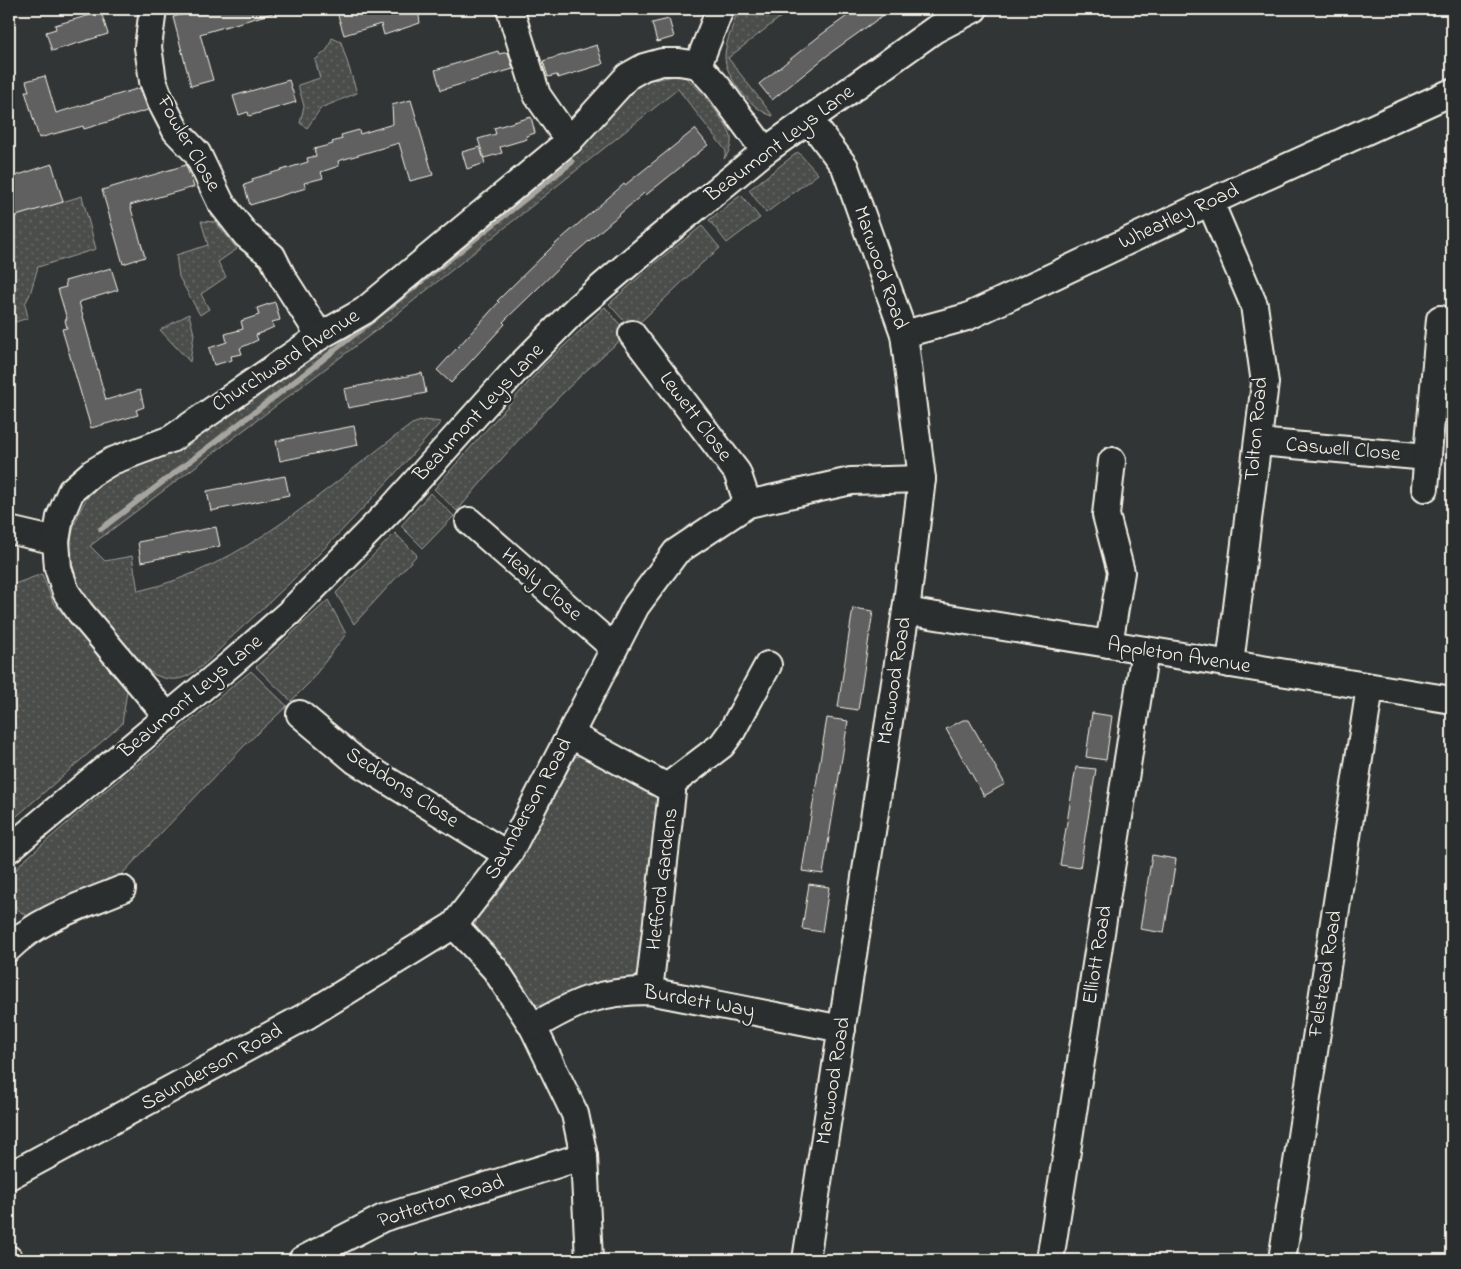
<svg xmlns="http://www.w3.org/2000/svg" width="1461" height="1269" font-family="'Indie Flower',sans-serif">
<style>
.grass{fill:url(#grass-dots);stroke:#a09f9a}
.lines{fill:none;stroke-linecap:round;stroke-linejoin:round}
.stream{stroke:#a6a5a0;stroke-width:5.5}
.building{fill:#5f605f;stroke:#f4f1e8}
.minor-casing{stroke:#f4f1e8;stroke-width:30}
.minor{stroke:#2a2d2e;stroke-width:26}
.labels{text-anchor:middle;dominant-baseline:central;stroke-width:4.5;stroke-linejoin:round;paint-order:stroke}
.street-label{font-size:21px;fill:#f4f1e8;stroke:#2a2d2e}
</style>
<defs>
<pattern id="grass-dots" width="8" height="8" patternUnits="userSpaceOnUse" patternTransform="scale(1.25)"><rect width="8" height="8" fill="#4b4d4c"/><path d="M2 2h.1M6 6h.1" fill="none" stroke="#666766" stroke-width="1.8" stroke-linecap="round"/></pattern>
</defs>
<rect width="100%" height="100%" fill="#323535"/>
<filter id="ink" filterUnits="userSpaceOnUse"><feTurbulence type="fractalNoise" baseFrequency=".02" numOctaves="2"/><feDisplacementMap in="SourceGraphic" scale="10" xChannelSelector="R" yChannelSelector="G"/><feConvolveMatrix kernelMatrix="1 2 1 2 8 2 1 2 1" color-interpolation-filters="sRGB"/></filter>
<g filter="url(#ink)">
<g class="grass">
<path d="M737 9H791L728 58 773 116C753 111 724 77 725 55 726 39 735 24 737 9Z"/>
<path d="M332 38 341 42 357 93 321 108 307 128 300 123 304 106 298 85 320 78 315 60 327 50Z"/>
<path d="M653 76 655 80C665 78 676 74 686 78 695 82 730 127 731 137 732 145 729 153 724 159L726 151 678 89 382 326 90 546 105 561 132 556 138 591C246 567 325 487 412 424L424 420 441 422C376 496 309 568 236 633 224 644 201 670 187 676 175 682 163 679 151 673 102 618 37 570 91 492L87 488 95 480 192 442 367 321 629 91Z"/>
<path d="M798 152 818 174 766 213 749 190Z"/>
<path d="M741 195 760 218 727 243 709 220Z"/>
<path d="M82 196 96 249 38 267 30 294 25 304 28 318 9 324V218Z"/>
<path d="M201 221 216 222 237 249 218 262 226 277 201 294 209 309 200 315 179 277 176 255 208 245Z"/>
<path d="M702 226 720 248 701 264 632 330 609 304 656 262Z"/>
<path d="M605 307 628 334C564 386 510 448 457 511L434 489 543 366Z"/>
<path d="M189 314 194 334 190 362 160 330Z"/>
<path d="M430 493 454 516 423 548 401 526Z"/>
<path d="M395 533 417 555 354 624 336 593Z"/>
<path d="M42 574 53 602 127 691 122 724 9 823V586Z"/>
<path d="M328 600 346 634 309 683 291 701 256 667Z"/>
<path d="M251 671 287 706 245 745 122 874 31 917C7 911 6 880 20 864L88 805Z"/>
<path d="M581 755 670 798 645 967 637 978 548 1006 532 1004 474 933C474 914 492 903 502 888 530 847 552 801 575 757Z"/>
</g>
<g class="lines">
<path class="stream" d="M101 529 307 372 572 162"/>
</g>
<g class="building">
<path d="M203 9H272L273 13 200 34 213 80 191 86 173 17Z"/>
<path d="M336 9H418L420 23 384 35 381 24 344 35Z"/>
<path d="M857 9H892L833 51 772 100 759 84 822 34Z"/>
<path d="M101 12 108 34 52 51 46 32 56 29 55 25Z"/>
<path d="M669 19 674 37 657 42 652 23Z"/>
<path d="M597 45 603 64 558 78 557 75 548 77 543 61Z"/>
<path d="M498 51 499 54 508 52 513 69 441 90 435 70Z"/>
<path d="M45 76 56 113 140 88 148 110 84 129 83 126 39 138 25 91H29L26 81Z"/>
<path d="M289 80 296 102 249 116 248 112 239 115 233 96Z"/>
<path d="M411 100 433 175 410 181 399 143 338 161 339 166 321 172 323 178 304 183 306 188 250 205 244 185 253 182 252 179 308 162 307 158 316 156 314 149 333 144 332 142 342 139 341 135 359 130 360 134 393 124 392 105Z"/>
<path d="M531 117 535 133 526 136 527 139 500 147 502 153 484 158 478 139 496 134 494 128Z"/>
<path d="M695 129 708 145 646 195 644 193 566 261 503 322 505 324 451 383 437 370 499 302 497 301 554 245 624 184 625 185Z"/>
<path d="M480 147 485 163 467 169 462 152Z"/>
<path d="M52 164 63 202 9 218V178Z"/>
<path d="M186 165 194 187 130 205 145 257 123 264 102 190Z"/>
<path d="M111 268 118 290 79 302 106 400 140 390 144 407 136 410 138 415 91 428 62 329 67 328 65 320 67 319 58 289 66 287 65 281Z"/>
<path d="M275 302 280 320 272 322 274 327 256 335 258 340 240 348 242 354 231 356 232 360 214 365 209 348 227 342 225 334 243 329 241 321 259 315 257 308Z"/>
<path d="M422 373 426 393 348 408 344 389Z"/>
<path d="M354 426 358 445 280 461 276 441Z"/>
<path d="M285 476 289 495 211 511 207 491Z"/>
<path d="M216 527 220 546 141 562 138 542Z"/>
<path d="M853 608 873 611 858 710 838 707Z"/>
<path d="M1092 713 1112 716 1106 760 1086 757Z"/>
<path d="M827 718 848 721 823 874 802 871Z"/>
<path d="M963 720H969L1005 784 984 796 946 729Z"/>
<path d="M1076 767 1096 769 1080 868 1060 865Z"/>
<path d="M1152 855 1176 859 1164 933 1140 929Z"/>
<path d="M809 884 829 887 822 932 802 929Z"/>
</g>
<g class="lines">
<defs>
<g id="minor">
<path d="M153 9 148 47 153 81 161 102 176 131 197 153 221 203 246 235 272 256 283 278 320 336"/>
<path d="M510 9 537 95 569 141"/>
<path d="M720 9 698 65 717 86 765 151"/>
<path d="M1210 202 1254 305 1265 383 1230 664"/>
<path d="M632 334 737 472 748 504"/>
<path d="M904 334 967 317 1210 202 1452 92"/>
<path d="M1258 442 1428 457"/>
<path d="M1425 488 1440 319"/>
<path d="M469 521 614 648"/>
<path d="M9 530 56 541"/>
<path d="M906 611 1452 700"/>
<path d="M1109 644 1121 572 1106 515 1112 461"/>
<path d="M300 714 356 761 508 855"/>
<path d="M168 717 80 612 66 592 58 568 56 541 60 517 71 491 92 473 112 461 171 439 320 336 364 311 569 141 628 76 644 67 662 62H679L698 65"/>
<path d="M571 735 667 787 672 792 649 991"/>
<path d="M667 787 722 745 732 731 768 665"/>
<path d="M9 849 232 663 289 613 393 507 513 373 577 308 647 248 765 151 934 30 974 9"/>
<path d="M454 925 495 969 533 1027 575 1114 584 1156 589 1260"/>
<path d="M9 948C39 918 84 905 122 889"/>
<path d="M533 1027C575 1002 599 991 649 991L842 1029"/>
<path d="M9 1176 308 1015 454 925 508 855 636 606 676 552 748 504 851 481 922 479"/>
<path d="M9 1259V1260"/>
<path d="M302 1260 383 1218 584 1156"/>
<path d="M806 1260 906 611 922 479 904 334 845 167 809 119"/>
<path d="M1050 1260 1145 650"/>
<path d="M1282 1260 1370 687"/>
</g>
</defs>
<use href="#minor" class="minor-casing"/>
<use href="#minor" class="minor"/>
</g>
</g>
<g class="labels">
<g class="street-label">
<text transform="translate(188 144) rotate(60)">Fowler Close</text>
<text transform="translate(780 144) rotate(-37)">Beaumont Leys Lane</text>
<text transform="translate(1179 217) rotate(-25)">Wheatley Road</text>
<text transform="translate(880 268) rotate(71)">Marwood Road</text>
<text transform="translate(286 361) rotate(-33)">Churchward Avenue</text>
<text transform="translate(479 413) rotate(-47)">Beaumont Leys Lane</text>
<text transform="translate(695 417) rotate(53)">Lewett Close</text>
<text transform="translate(1257 429) rotate(-85)">Tolton Road</text>
<text transform="translate(1343 450) rotate(5)">Caswell Close</text>
<text transform="translate(541 585) rotate(41)">Healy Close</text>
<text transform="translate(1179 656) rotate(9)">Appleton Avenue</text>
<text transform="translate(895 681) rotate(-81)">Marwood Road</text>
<text transform="translate(191 697) rotate(-40)">Beaumont Leys Lane</text>
<text transform="translate(402 788) rotate(33)">Seddons Close</text>
<text transform="translate(529 809) rotate(-61)">Saunderson Road</text>
<text transform="translate(663 879) rotate(-83)">Hefford Gardens</text>
<text transform="translate(1098 955) rotate(-81)">Elliott Road</text>
<text transform="translate(1326 974) rotate(-81)">Felstead Road</text>
<text transform="translate(699 1002) rotate(10)">Burdett Way</text>
<text transform="translate(212 1068) rotate(-29)">Saunderson Road</text>
<text transform="translate(834 1081) rotate(-81)">Marwood Road</text>
<text transform="translate(441 1202) rotate(-18)">Potterton Road</text>
</g>
</g>
<rect width="1461" height="1269" fill="none" stroke="#2a2d2e" stroke-width="30"/>
<rect x="15" y="15" width="1431" height="1239" fill="none" stroke="#f4f1e8" stroke-width="2" filter="url(#ink)"/>
</svg>
